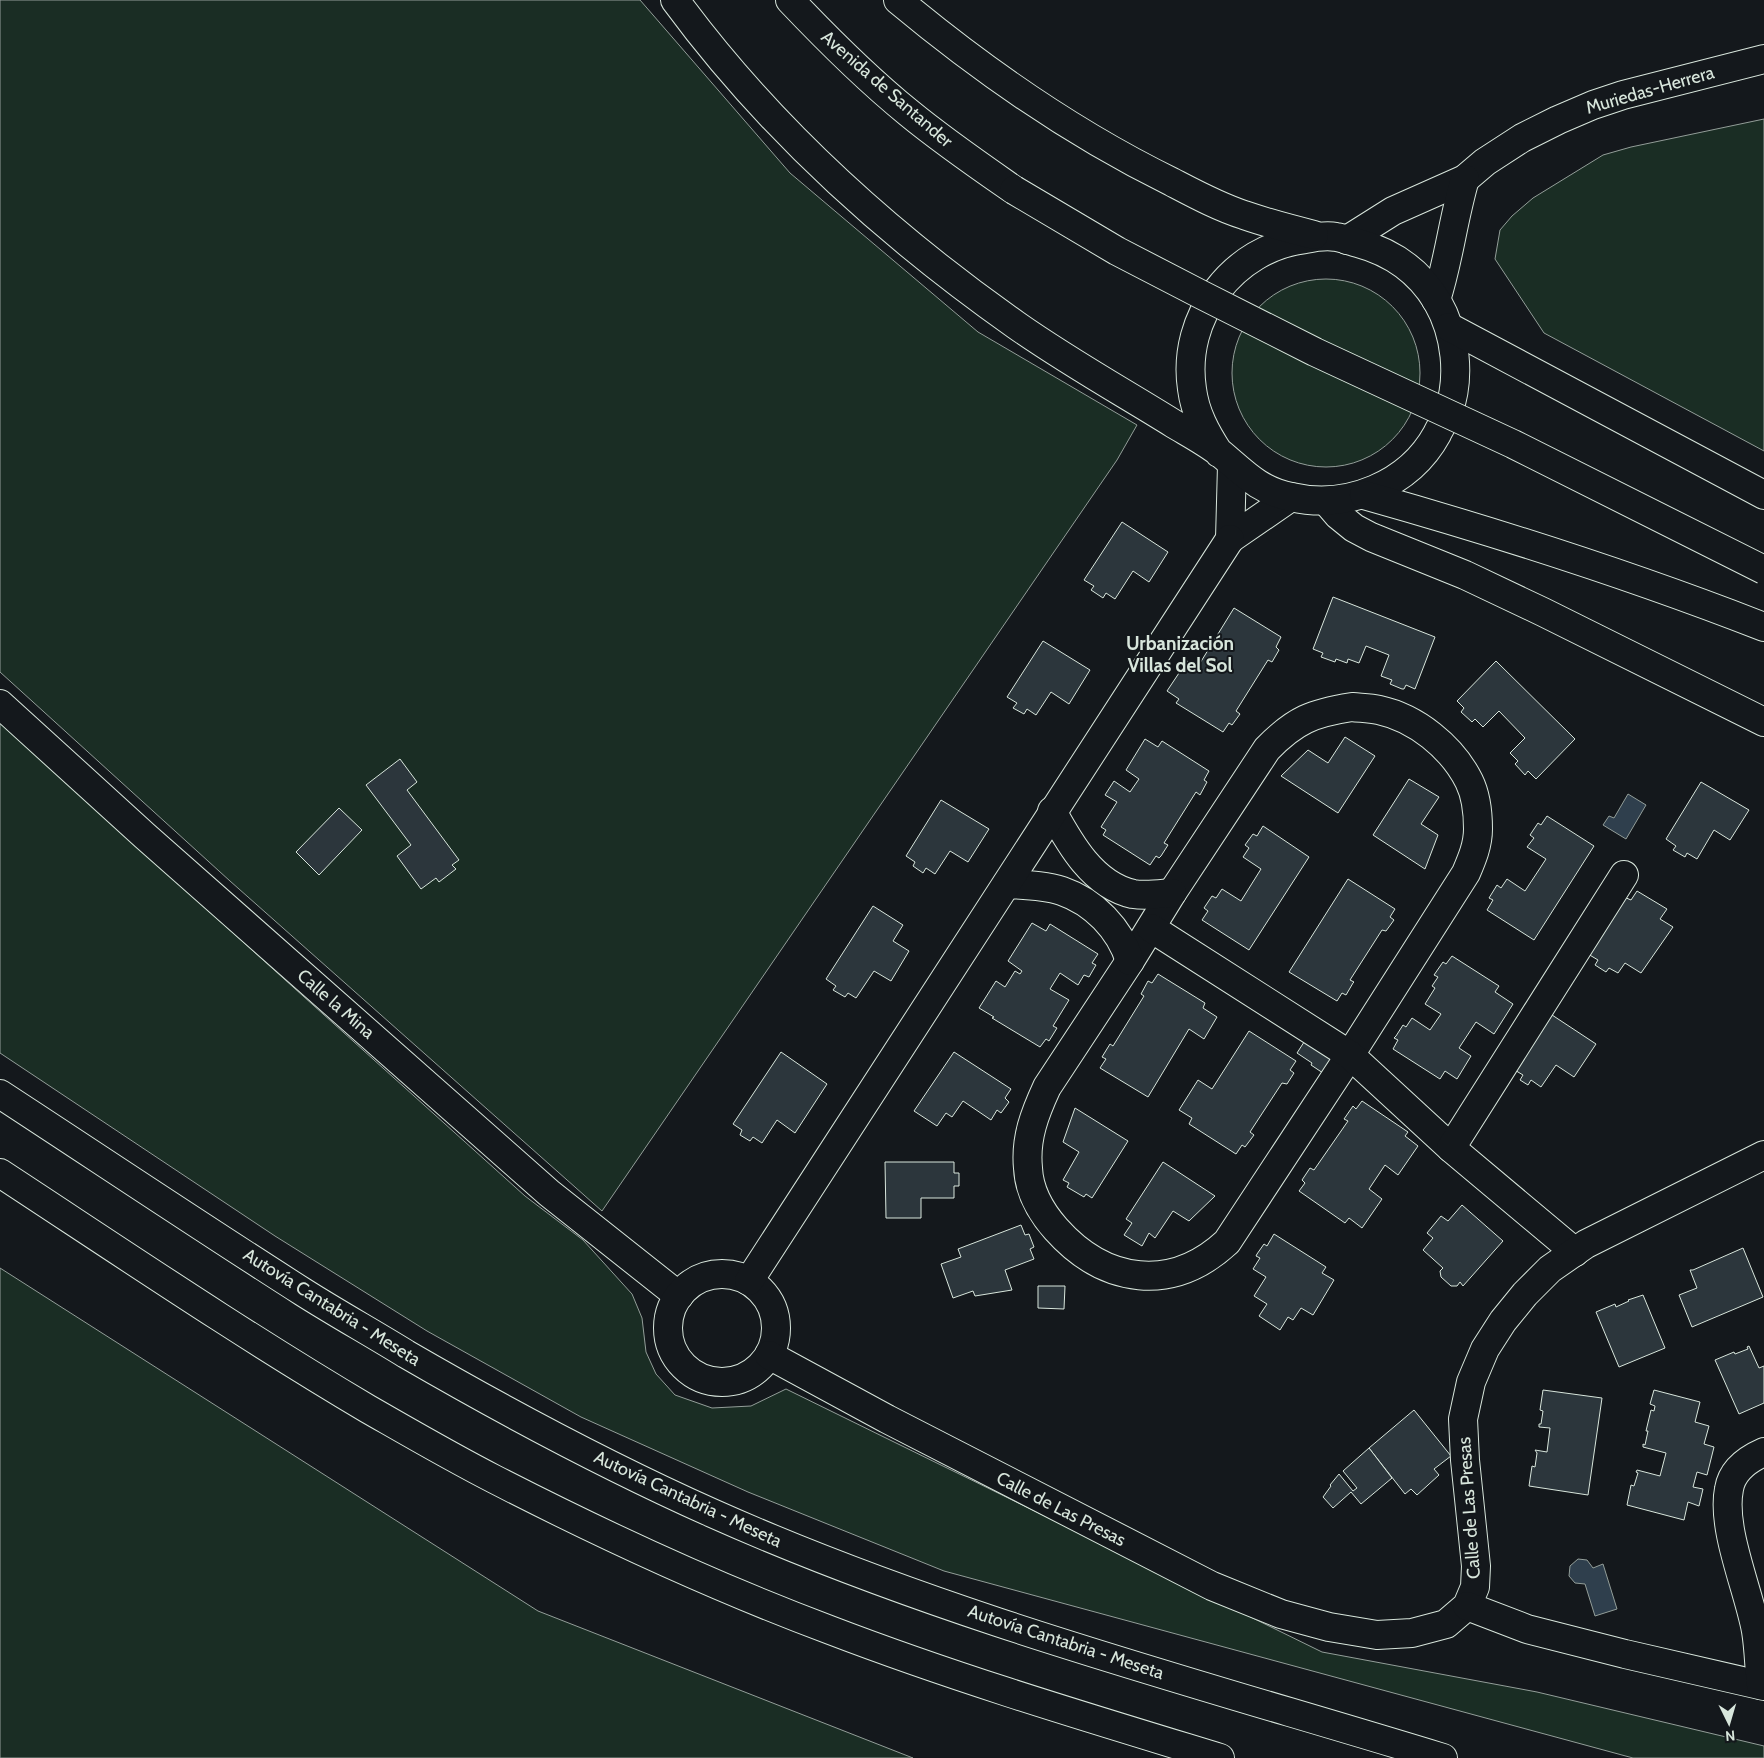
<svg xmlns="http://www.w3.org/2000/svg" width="1764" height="1758" font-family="Cabin,sans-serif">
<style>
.green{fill:#1a2d24;stroke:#939e99}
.water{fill:#2f3f4d;stroke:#939e99}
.building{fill:#2c363c;stroke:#d8e6dc}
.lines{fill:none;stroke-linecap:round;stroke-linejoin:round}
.minor-casing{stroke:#d8e6dc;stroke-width:30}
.highway-casing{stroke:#d8e6dc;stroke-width:30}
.minor{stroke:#14181c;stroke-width:28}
.highway{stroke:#14181c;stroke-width:28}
.highway-bridge-casing{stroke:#d8e6dc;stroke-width:30;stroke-linecap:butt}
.highway-bridge{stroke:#14181c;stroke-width:28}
.labels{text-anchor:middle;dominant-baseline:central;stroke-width:4;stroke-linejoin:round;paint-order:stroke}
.street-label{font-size:18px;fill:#d8e6dc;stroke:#14181c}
.neighbourhood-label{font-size:19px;font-weight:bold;fill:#d8e6dc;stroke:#14181c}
</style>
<rect width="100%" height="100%" fill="#14181c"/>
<g class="green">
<path d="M0 0H640L790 173 978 332 1137 425 1117 460 602 1211 230 881 0 672Z"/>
<path d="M1764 119V451L1544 333 1495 259 1500 230 1512 216 1533 198 1603 155 1631 147Z"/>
<circle cx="1326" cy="373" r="94"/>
<path d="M0 723 525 1196 583 1240 632 1294 642 1318 646 1352 656 1374 675 1395 712 1408 751 1406 786 1389 1322 1652 1537 1692 1764 1746V1758H1633L944 1571 748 1492 581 1417 427 1331 275 1236 0 1053Z"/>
<path d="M0 1268 538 1611 913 1758H0Z"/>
</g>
<g class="water">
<path d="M1628 794 1646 805 1626 839 1603 825 1609 816 1614 818Z"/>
<path d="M1578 1559 1587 1560 1593 1568 1603 1564 1617 1609 1595 1616 1585 1584 1575 1583 1569 1576 1570 1566Z"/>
</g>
<g class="building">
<path d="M1122 522 1168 552 1149 582 1133 571 1115 599 1106 593 1103 598 1091 590 1094 586 1084 580Z"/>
<path d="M1333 597 1435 637 1415 689 1406 685 1404 689H1402L1390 684 1392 680 1381 676 1389 655 1366 646 1359 663 1348 659 1347 663 1336 659 1335 662 1321 657 1323 653 1313 649Z"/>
<path d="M1234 608 1281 637 1276 647 1279 650 1272 662 1268 660 1236 711 1240 714 1232 725 1229 723 1223 732 1176 703 1179 699 1167 691 1187 661 1197 668Z"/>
<path d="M1043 641 1090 670 1069 704 1051 692 1036 715 1027 709 1024 714 1013 708 1017 703 1007 697Z"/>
<path d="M1496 661 1575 739 1536 779 1528 771 1525 775 1515 764 1518 761 1510 753 1525 738 1499 711 1483 727 1475 719 1472 722 1461 712 1464 708 1457 701Z"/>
<path d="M1345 737 1375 756 1338 813 1281 776 1308 750 1328 763Z"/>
<path d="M1145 739 1158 747 1162 741 1209 771 1204 780 1207 782 1200 795 1196 792 1164 843 1168 845 1161 856 1159 858 1156 856 1150 865 1103 835 1106 830 1101 827 1117 802 1105 795 1114 781 1130 792 1139 779 1126 770Z"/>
<path d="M400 759 417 782 407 790 459 860 452 865 456 869 439 882 436 878 421 889 397 856 411 845 366 785Z"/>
<path d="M1409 779 1439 797 1421 824 1438 835 1425 869 1373 835Z"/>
<path d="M1701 782 1749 810 1730 840 1714 830 1697 859 1687 853 1685 857 1673 850 1676 846 1666 839Z"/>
<path d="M941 800 989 829 968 862 950 851 935 874 926 868 923 873 913 866 915 862 906 856Z"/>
<path d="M339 808 362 830 319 875 296 852Z"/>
<path d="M1547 816 1594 846 1534 940 1487 910 1493 900 1489 898 1497 885 1501 888 1507 879 1525 891 1546 859 1527 847 1534 838 1530 835 1538 823 1541 825Z"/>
<path d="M1263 826 1309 857 1249 950 1202 920 1208 911 1204 908 1212 896 1216 898 1222 889 1241 901 1261 869 1243 857 1249 848 1245 845 1253 834 1257 836Z"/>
<path d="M1348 879 1395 909 1390 917 1394 920 1386 931 1382 930 1350 980 1354 982 1353 983 1346 995 1342 993 1337 1001 1289 972Z"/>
<path d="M1637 891 1667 909 1660 919 1673 927 1641 973 1625 963 1618 973 1609 968 1606 972 1595 965 1598 960 1588 954 1624 897 1631 900Z"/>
<path d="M873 906 903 925 893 941 909 951 891 981 874 971 856 998 848 993 845 997 833 990 836 986 826 979Z"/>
<path d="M1032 923 1046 931 1050 924 1098 954 1092 963 1096 965 1089 977 1084 975 1078 985 1060 973 1050 989 1069 1000 1053 1026 1057 1028 1049 1041 1046 1039 1040 1047 992 1018 994 1017 979 1008 996 981 1005 987 1015 971 1020 974 1022 971 1008 961Z"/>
<path d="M1452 956 1499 986 1495 992 1513 1004 1494 1034 1476 1022 1459 1048 1471 1056 1457 1079 1445 1071 1440 1079 1393 1049 1398 1040 1394 1038 1396 1036 1403 1025 1406 1027 1412 1018 1430 1030 1441 1014 1425 1004 1435 988 1432 986 1438 977 1434 975 1443 962 1446 964Z"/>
<path d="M1158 974 1205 1003 1203 1008 1217 1017 1204 1039 1189 1029 1148 1097 1100 1068 1106 1059 1102 1057 1110 1044 1113 1046 1144 996 1141 994 1148 981 1152 983Z"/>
<path d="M1549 1013 1596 1044 1574 1077 1556 1065 1541 1087 1531 1080 1528 1085 1520 1080 1523 1075 1513 1069Z"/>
<path d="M1249 1031 1296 1061 1290 1070 1294 1073 1287 1084 1282 1083 1250 1132 1254 1135 1245 1147 1242 1145 1236 1154 1189 1124 1192 1118 1179 1110 1198 1080 1212 1089Z"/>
<path d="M1306 1039 1334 1056 1323 1073 1311 1065 1312 1063 1297 1053Z"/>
<path d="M781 1052 827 1084 795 1133 777 1120 762 1143 753 1137 750 1141 740 1135 742 1130 733 1124Z"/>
<path d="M954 1052 1011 1089 1005 1098 1009 1102 1001 1113 997 1110 991 1120 963 1101 952 1117 946 1113 937 1126 914 1111Z"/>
<path d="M1362 1101 1408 1132 1405 1136 1418 1146 1398 1175 1385 1165 1369 1189 1382 1199 1362 1228 1349 1218 1345 1223 1299 1191 1305 1183 1302 1180 1310 1168 1314 1170 1348 1121 1344 1119 1353 1106 1356 1109Z"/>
<path d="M1075 1108 1128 1141 1092 1198 1086 1194 1084 1197 1067 1187 1069 1183 1063 1180 1079 1152 1063 1142Z"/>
<path d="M885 1162H954V1173H959V1186H954V1198H921V1218H886Z"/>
<path d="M1163 1162 1215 1196 1189 1221 1173 1211 1155 1238 1149 1233 1142 1246 1124 1235 1132 1223 1126 1219Z"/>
<path d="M1462 1205 1503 1241 1463 1286 1460 1282 1457 1286H1451L1441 1277 1440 1271 1443 1268 1423 1250 1433 1238 1427 1233 1441 1216 1448 1221Z"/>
<path d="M1021 1225 1025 1235 1029 1234 1034 1247 1030 1249 1034 1259 1005 1270 1012 1290 975 1296 973 1291 953 1298 941 1264 961 1257 958 1249Z"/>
<path d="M1274 1234 1326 1267 1322 1273 1334 1280 1313 1315 1301 1308 1293 1320 1288 1317 1280 1330 1259 1316 1267 1304 1254 1296 1266 1277 1253 1269 1260 1258 1256 1256 1257 1254 1264 1244 1267 1246Z"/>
<path d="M1743 1248 1763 1297 1692 1327 1679 1295 1697 1288 1690 1270H1693Z"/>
<path d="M1038 1286H1065L1064 1309 1038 1308Z"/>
<path d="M1643 1295 1665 1348 1619 1367 1596 1312 1615 1304 1616 1307 1629 1301 1628 1300Z"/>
<path d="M1749 1346 1759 1368 1764 1366V1403L1739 1414 1715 1360 1734 1352 1735 1354 1748 1349 1747 1347Z"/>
<path d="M1543 1390 1602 1398 1588 1495 1529 1486 1532 1466 1535 1467 1537 1453 1535 1450 1547 1452 1550 1428 1539 1427V1424H1541L1543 1411 1540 1410Z"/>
<path d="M1654 1390 1700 1402 1695 1422 1709 1426 1704 1444 1714 1447 1707 1475 1697 1472 1693 1487 1703 1489 1699 1506 1688 1502 1684 1520 1627 1505 1631 1485 1634 1486 1638 1473 1636 1472 1637 1470 1660 1476 1666 1453 1643 1447V1444L1645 1445 1648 1431H1646L1651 1410 1654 1411 1655 1406 1650 1404Z"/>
<path d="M1414 1410 1451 1456 1434 1469 1439 1475 1417 1495 1411 1489 1405 1494 1369 1448Z"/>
<path d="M1369 1448 1392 1478 1361 1504 1351 1492 1333 1508 1323 1497 1331 1486 1330 1485 1339 1474 1353 1491 1357 1488 1343 1471Z"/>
</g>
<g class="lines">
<defs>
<g id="minor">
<path d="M1347 240 1393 211 1465 179 1485 162 1522 138 1558 120 1593 105 1623 95 1764 59"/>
<path d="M1436 300C1449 260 1453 219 1465 179"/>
<path d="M1232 465 1230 539 1291 497"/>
<path d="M1326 501 1338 515 1354 528 1371 537 1465 575 1543 612 1764 722"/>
<path d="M0 704 145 836 549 1193 679 1296"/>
<path d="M1352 707C1361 708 1370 708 1379 710 1416 718 1452 747 1469 781 1476 795 1478 814 1478 829 1478 845 1472 859 1466 873L1350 1055 1227 1242C1172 1293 1105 1284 1056 1229 1041 1212 1029 1191 1028 1168 1025 1138 1035 1113 1047 1087L1130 961 1172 893 1267 749C1295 720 1313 713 1352 707Z"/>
<path d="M1052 811C1070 844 1093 885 1133 894 1146 896 1159 894 1172 893"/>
<path d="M1007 884C1025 885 1045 885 1062 891 1094 902 1120 929 1130 961"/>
<path d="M1151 928 1350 1055 1451 1148"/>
<path d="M1575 1252 1451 1148 1624 875"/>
<circle cx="722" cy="1328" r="54"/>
<path d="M749 1281 1230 539"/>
<path d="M769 1355 887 1419 1212 1586 1281 1614 1329 1627 1377 1635 1412 1633 1446 1624 1467 1606 1475 1587 1476 1566 1465 1460 1463 1419 1471 1382 1485 1349 1503 1321 1525 1294 1550 1269 1586 1244 1764 1155"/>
<path d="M1467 1606 1527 1629 1625 1654 1764 1686"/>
<path d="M1761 1685C1759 1667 1759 1649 1756 1631 1749 1591 1721 1529 1729 1489 1732 1470 1748 1459 1764 1452"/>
</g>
<g id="highway">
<path d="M675 0C769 128 887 234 1016 325 1067 361 1121 391 1174 424 1189 433 1206 442 1220 453 1244 473 1258 490 1291 497 1347 510 1409 485 1437 434 1440 427 1445 421 1448 413 1461 377 1456 334 1437 301 1419 271 1391 252 1358 243 1351 241 1343 238 1336 237 1326 235 1315 237 1305 239 1233 248 1181 317 1192 389 1195 413 1206 433 1219 453"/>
<path d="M790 0C827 39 867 79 909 113 943 141 978 165 1014 190"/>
<path d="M898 0C982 70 1074 134 1172 182 1195 194 1219 207 1244 215 1267 223 1290 229 1314 235"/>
<path d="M1449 327 1764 495"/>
<path d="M1364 495C1499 533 1633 576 1764 627"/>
<path d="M0 1094C101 1160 201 1227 303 1292 336 1313 372 1333 406 1354 506 1412 607 1466 712 1513 947 1618 1198 1683 1443 1758"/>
<path d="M0 1173C122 1253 243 1335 368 1409 410 1433 451 1457 494 1479 603 1535 715 1587 830 1630 958 1679 1089 1718 1220 1758"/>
</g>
</defs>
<use href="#minor" class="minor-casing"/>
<use href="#highway" class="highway-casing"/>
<use href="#minor" class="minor"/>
<use href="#highway" class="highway"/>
<defs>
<path id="highway-bridge" d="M1014 190 1117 251 1202 295 1315 352 1513 444 1764 570"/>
</defs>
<use href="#highway-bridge" class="highway-bridge-casing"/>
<use href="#highway-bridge" class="highway-bridge"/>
</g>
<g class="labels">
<g class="street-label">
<text transform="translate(887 89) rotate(41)">Avenida de Santander</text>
<text transform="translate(1650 90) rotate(-16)">Muriedas-Herrera</text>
<text transform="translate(336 1004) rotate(41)">Calle la Mina</text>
<text transform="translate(332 1307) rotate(32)">Autovía Cantabria - Meseta</text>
<text transform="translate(688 1499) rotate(25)">Autovía Cantabria - Meseta</text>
<text transform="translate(1469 1508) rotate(-94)">Calle de Las Presas</text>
<text transform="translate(1061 1509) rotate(27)">Calle de Las Presas</text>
<text transform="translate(1066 1642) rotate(18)">Autovía Cantabria - Meseta</text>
</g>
<g class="neighbourhood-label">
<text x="1180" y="643">Urbanización<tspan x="1180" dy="22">Villas del Sol</tspan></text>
</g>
</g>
<g transform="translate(1729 1723) rotate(175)" stroke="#14181c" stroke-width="4" paint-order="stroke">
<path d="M0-4L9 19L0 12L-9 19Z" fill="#d8e6dc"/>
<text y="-8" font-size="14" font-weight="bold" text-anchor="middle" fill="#d8e6dc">N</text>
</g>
</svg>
